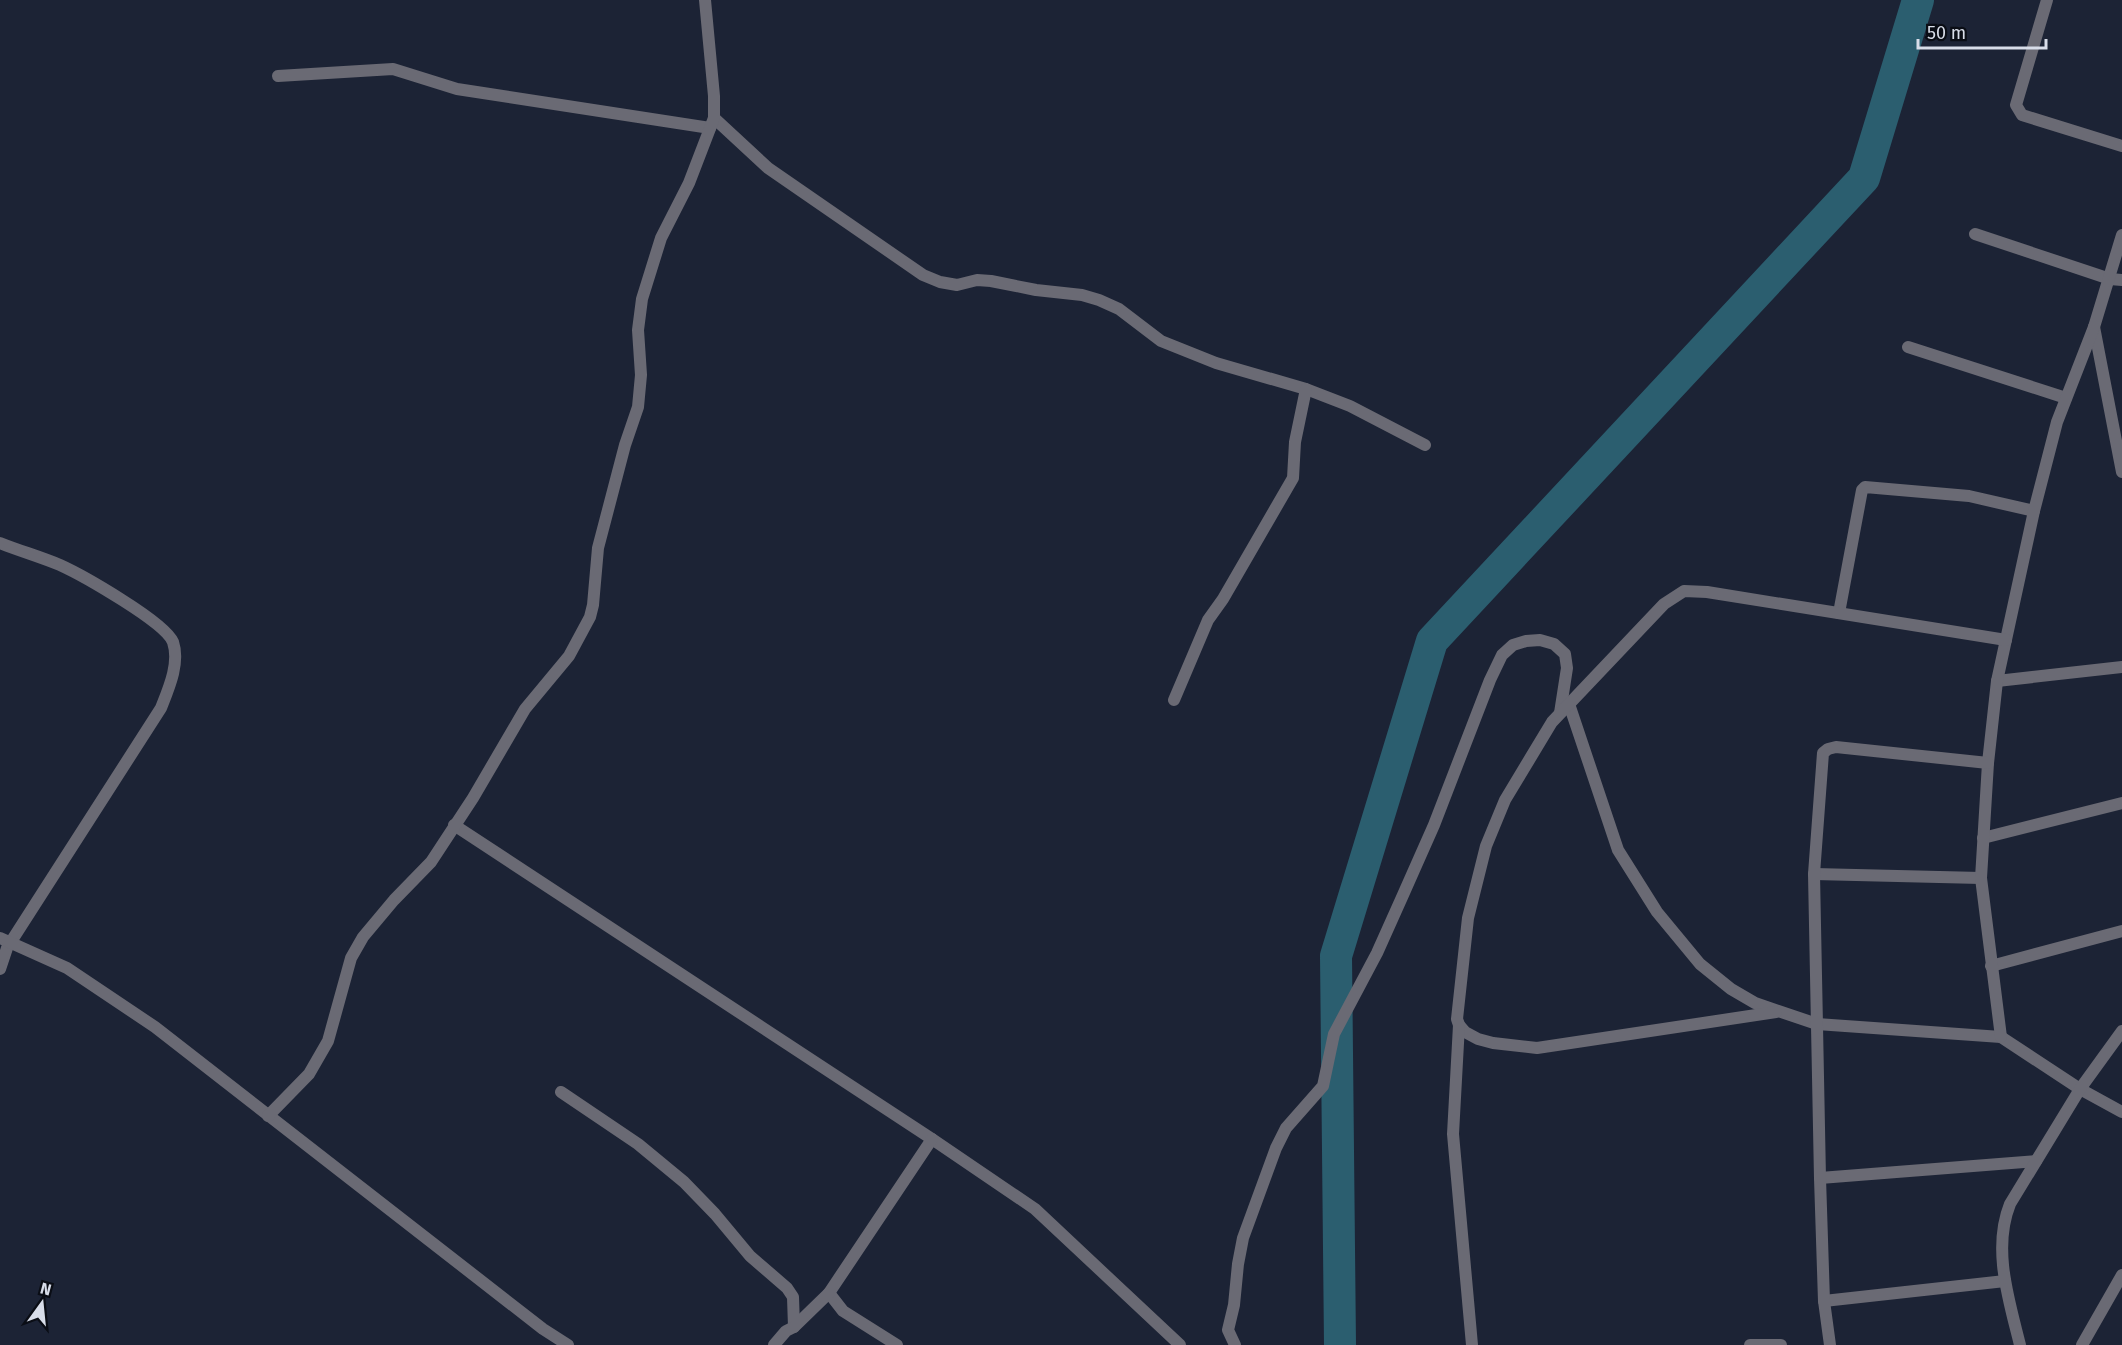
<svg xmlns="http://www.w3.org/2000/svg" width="2122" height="1345" font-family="'Fira Sans',sans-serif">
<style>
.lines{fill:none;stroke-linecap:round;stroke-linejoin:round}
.river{stroke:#2b5e6f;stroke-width:32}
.minor{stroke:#6a6a74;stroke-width:12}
</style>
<rect width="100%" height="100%" fill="#1c2335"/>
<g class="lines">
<path class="river" d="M1340 1345 1336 956 1432 641 1864 178 1918 0"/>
<g class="minor">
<path d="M2047 0 2016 105 2022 115 2122 146"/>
<path d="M278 76 393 69 457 89 710 128"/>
<path d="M714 118 768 168 923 275 940 282 957 285 977 280 991 281 1036 290 1082 295 1099 300 1119 309 1161 341 1216 363 1306 389 1350 406 1425 445"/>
<path d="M1975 234 2110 279 2122 280"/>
<path d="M2094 327 2122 472"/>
<path d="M1908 347 2066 398"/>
<path d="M0 543C20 551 41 557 60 565 82 575 165 622 173 642 180 663 169 688 161 708L7 948 0 969"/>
<path d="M1839 613 1862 490 1865 487 1969 496 2034 511"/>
<path d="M1997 681 2122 667"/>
<path d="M1174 700 1208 620 1223 599 1293 478 1295 442 1306 389"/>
<path d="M1569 704 1618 850 1657 912 1700 964 1731 989 1755 1003 1817 1024 2001 1037 2080 1089 2122 1112"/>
<path d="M454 825 932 1139 1035 1209 1180 1345"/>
<path d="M1983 838 2122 803"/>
<path d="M1814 874 1981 878"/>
<path d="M0 938 67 968 155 1027 543 1329 568 1345"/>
<path d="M1991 966 2122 931"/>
<path d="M1459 1025 1465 1032 1478 1039 1493 1043 1537 1048 1776 1012"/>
<path d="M2001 1037 1981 878 1988 763 1997 681 2034 511 2057 422 2094 327 2122 235"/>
<path d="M561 1092 638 1144 684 1182 715 1214 750 1256 787 1288 793 1297 794 1327"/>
<path d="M268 1116 309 1074 328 1041 351 958 363 937 394 900 431 862 473 798 525 709 569 656 590 617 593 605 598 548 625 445 638 407 641 375 638 330 642 299 661 238 689 183 714 118V96L705 0"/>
<path d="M1820 1178 2036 1161"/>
<path d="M829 1293 843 1311 897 1345"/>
<path d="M1824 1301 2005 1281"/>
<path d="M774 1345 786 1331 794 1327 829 1293 932 1139"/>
<path d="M1235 1345 1228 1330 1234 1305 1238 1264 1243 1238 1276 1148 1286 1128 1323 1086 1334 1034 1377 953 1403 895 1434 825 1490 680 1502 655 1513 645 1526 641 1540 640 1554 644 1565 654 1567 668 1560 713"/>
<path d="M1472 1345 1453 1134 1459 1025 1457 1019 1468 918 1486 846 1505 800 1552 722 1664 604 1684 591 1707 592 2006 640"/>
<path d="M1750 1345H1781"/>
<path d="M1830 1345 1824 1301 1820 1178 1814 874 1823 753 1828 749 1836 747 1988 763"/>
<path d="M2020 1345C2009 1300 1992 1249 2010 1204L2080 1089 2122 1031"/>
<path d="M2082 1345 2122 1275"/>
</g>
</g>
<g transform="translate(42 1303) rotate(15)" stroke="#0a0d15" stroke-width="4.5" paint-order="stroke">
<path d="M0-4.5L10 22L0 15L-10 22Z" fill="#d8dde9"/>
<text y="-9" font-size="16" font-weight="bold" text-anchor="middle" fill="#d8dde9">N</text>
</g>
<path d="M1918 39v9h128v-9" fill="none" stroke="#d8dde9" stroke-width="3"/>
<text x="1927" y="39" font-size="18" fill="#d8dde9" stroke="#0a0d15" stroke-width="4.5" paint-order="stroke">50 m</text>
</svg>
